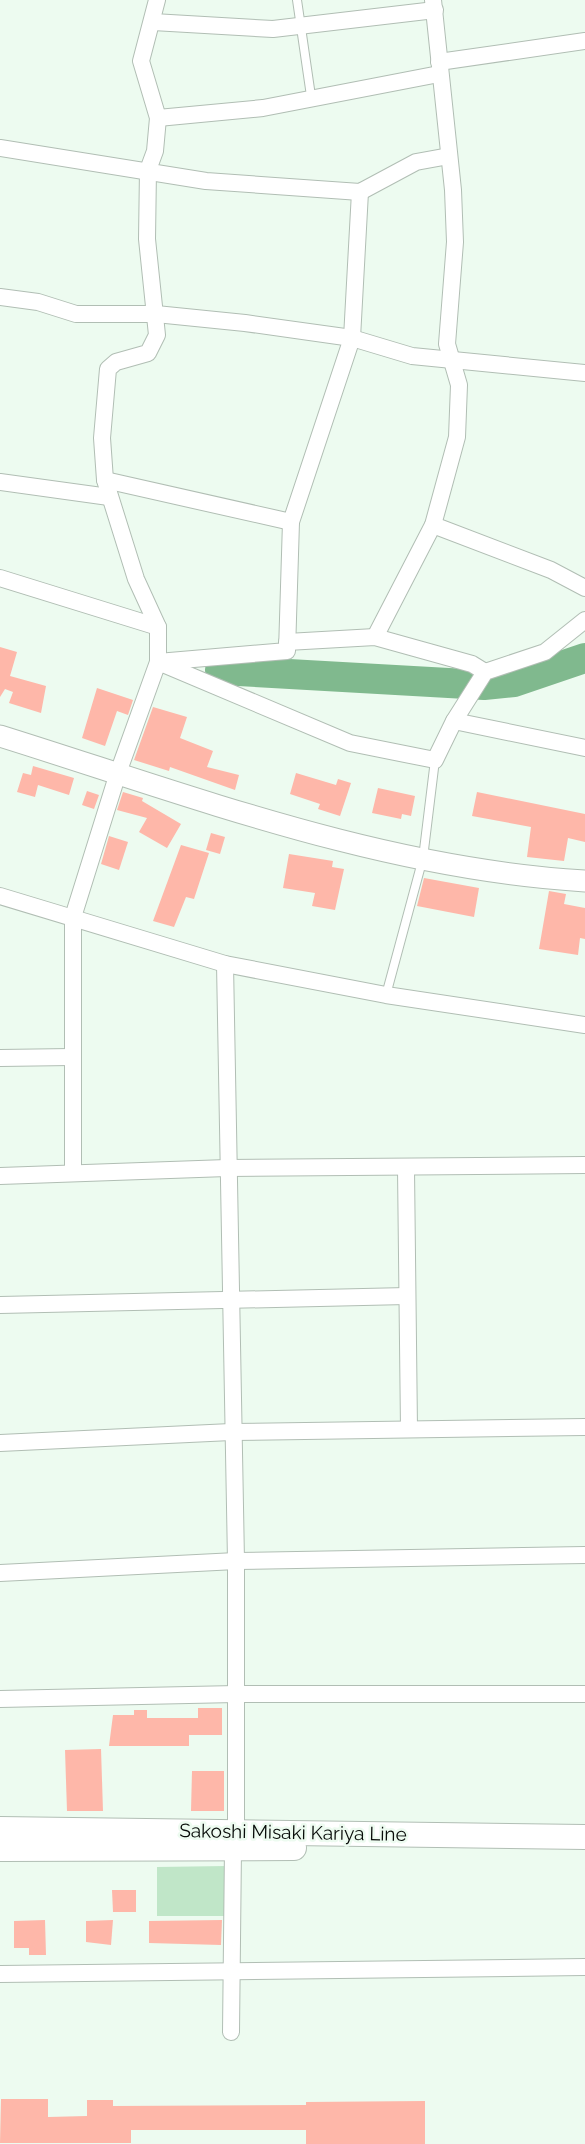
<svg xmlns="http://www.w3.org/2000/svg" width="585" height="2144" font-family="Raleway,sans-serif">
<style>
.green{fill:#c0e6c8}
.lines{fill:none;stroke-linecap:round;stroke-linejoin:round}
.river{stroke:#80b98e;stroke-width:30}
.building{fill:#feb7a9}
.lane-casing{stroke:#b1beb4;stroke-width:10}
.street-casing{stroke:#b1beb4;stroke-width:18}
.secondary-casing{stroke:#b1beb4;stroke-width:23}
.primary-casing{stroke:#b1beb4;stroke-width:26}
.lane{stroke:#fff;stroke-width:8}
.street{stroke:#fff;stroke-width:16}
.secondary{stroke:#fff;stroke-width:21}
.primary{stroke:#fff;stroke-width:24}
.labels{text-anchor:middle;dominant-baseline:central;stroke-width:5;stroke-linejoin:round;paint-order:stroke}
.street-label{font-size:19px;fill:#080c09;stroke:#edfbf0}
</style>
<rect width="100%" height="100%" fill="#edfbf0"/>
<path class="green" d="M226 1866V1916H157V1867Z"/>
<g class="lines">
<path class="river" d="M220 670 484 685 514 682 585 658"/>
</g>
<g class="building">
<path d="M0 647 17 652 10 676 46 686 41 713 9 703 13 692 5 689 0 697Z"/>
<path d="M97 688 133 700 128 715 117 711 105 746 82 738Z"/>
<path d="M153 707 187 717 180 738 213 751 207 767 239 775 235 790 170 767 169 771 134 760Z"/>
<path d="M33 766 74 778 69 795 38 785 35 797 17 792 23 773 31 775Z"/>
<path d="M296 773 336 785 338 779 351 783 340 816 318 809 320 804 290 794Z"/>
<path d="M378 788 415 796 411 816 402 814 401 819 372 813Z"/>
<path d="M87 791 99 795 94 809 82 805Z"/>
<path d="M123 792 143 798 142 801 181 824 167 848 139 832 147 818 117 810Z"/>
<path d="M477 792 585 814V842L568 838 564 861 527 857 531 827 472 816Z"/>
<path d="M211 833 225 837 220 854 206 850Z"/>
<path d="M109 836 128 842 119 870 101 864Z"/>
<path d="M181 845 209 853 194 899 186 897 174 927 153 921Z"/>
<path d="M289 854 333 861 332 867 344 869 335 910 312 906 315 893 283 888Z"/>
<path d="M424 878 479 888 474 917 417 906Z"/>
<path d="M549 891 566 894 564 904 585 908V939L580 938 578 955 539 949Z"/>
<path d="M198 1708H222V1735H189V1746H109L113 1715H134V1710H147V1718H198Z"/>
<path d="M101 1749 103 1811H67L65 1750Z"/>
<path d="M192 1771H224V1811H191Z"/>
<path d="M112 1890H136V1912H113Z"/>
<path d="M45 1920 46 1955H29V1948H14V1921Z"/>
<path d="M113 1920 111 1945 86 1942V1921Z"/>
<path d="M222 1920 221 1945 149 1943V1921Z"/>
<path d="M1 2099H48V2117L87 2116V2100H113V2106L306 2105V2102L425 2101V2144H306V2130H131V2143H0Z"/>
</g>
<g class="lines">
<defs>
<g id="lane">
<path d="M297 0 311 96"/>
<path d="M386 995 423 858 435 760"/>
</g>
<g id="street">
<path d="M157 0 141 61 158 118 155 151 148 170 147 239 157 335 148 353 116 362 108 369 102 438 105 480 136 579 158 627V662L287 651 291 522 352 338 360 192"/>
<path d="M153 22 273 29 435 10"/>
<path d="M439 62 585 41"/>
<path d="M158 118 263 108 439 74"/>
<path d="M0 148 206 181 360 192 416 162 449 156"/>
<path d="M0 297 38 302 76 314H156L245 323 352 338 412 356 585 373"/>
<path d="M105 480 291 522"/>
<path d="M0 482 109 497"/>
<path d="M433 525 551 570 585 588"/>
<path d="M0 578 158 627"/>
<path d="M375 637 433 525 457 437 459 385 447 344 455 242 453 190 433 0"/>
<path d="M287 642 375 637 472 664 485 672"/>
<path d="M454 721 585 748"/>
<path d="M0 896 225 964 386 995 585 1025"/>
<path d="M225 964 236 1561V1830"/>
<path d="M0 1058 71 1057"/>
<path d="M406 1169 409 1429"/>
<path d="M73 1173V917L118 773 158 662 350 743 435 760 454 721 485 672 545 652 585 620"/>
<path d="M0 1176 227 1168 585 1165"/>
<path d="M0 1305 407 1296"/>
<path d="M0 1443 231 1432 585 1427"/>
<path d="M0 1573 236 1561 585 1555"/>
<path d="M0 1699 236 1694H585"/>
<path d="M0 1974 585 1967"/>
<path d="M231 2032 233 1848"/>
</g>
<path id="secondary" d="M0 736C192 796 383 869 585 881"/>
<g id="primary">
<path d="M0 1829 585 1837"/>
<path d="M0 1849 294 1848"/>
</g>
</defs>
<use href="#lane" class="lane-casing"/>
<use href="#street" class="street-casing"/>
<use href="#secondary" class="secondary-casing"/>
<use href="#primary" class="primary-casing"/>
<use href="#lane" class="lane"/>
<use href="#street" class="street"/>
<use href="#secondary" class="secondary"/>
<use href="#primary" class="primary"/>
</g>
<g class="labels">
<g class="street-label">
<text transform="translate(293 1832) rotate(1)">Sakoshi Misaki Kariya Line</text>
</g>
</g>
</svg>
